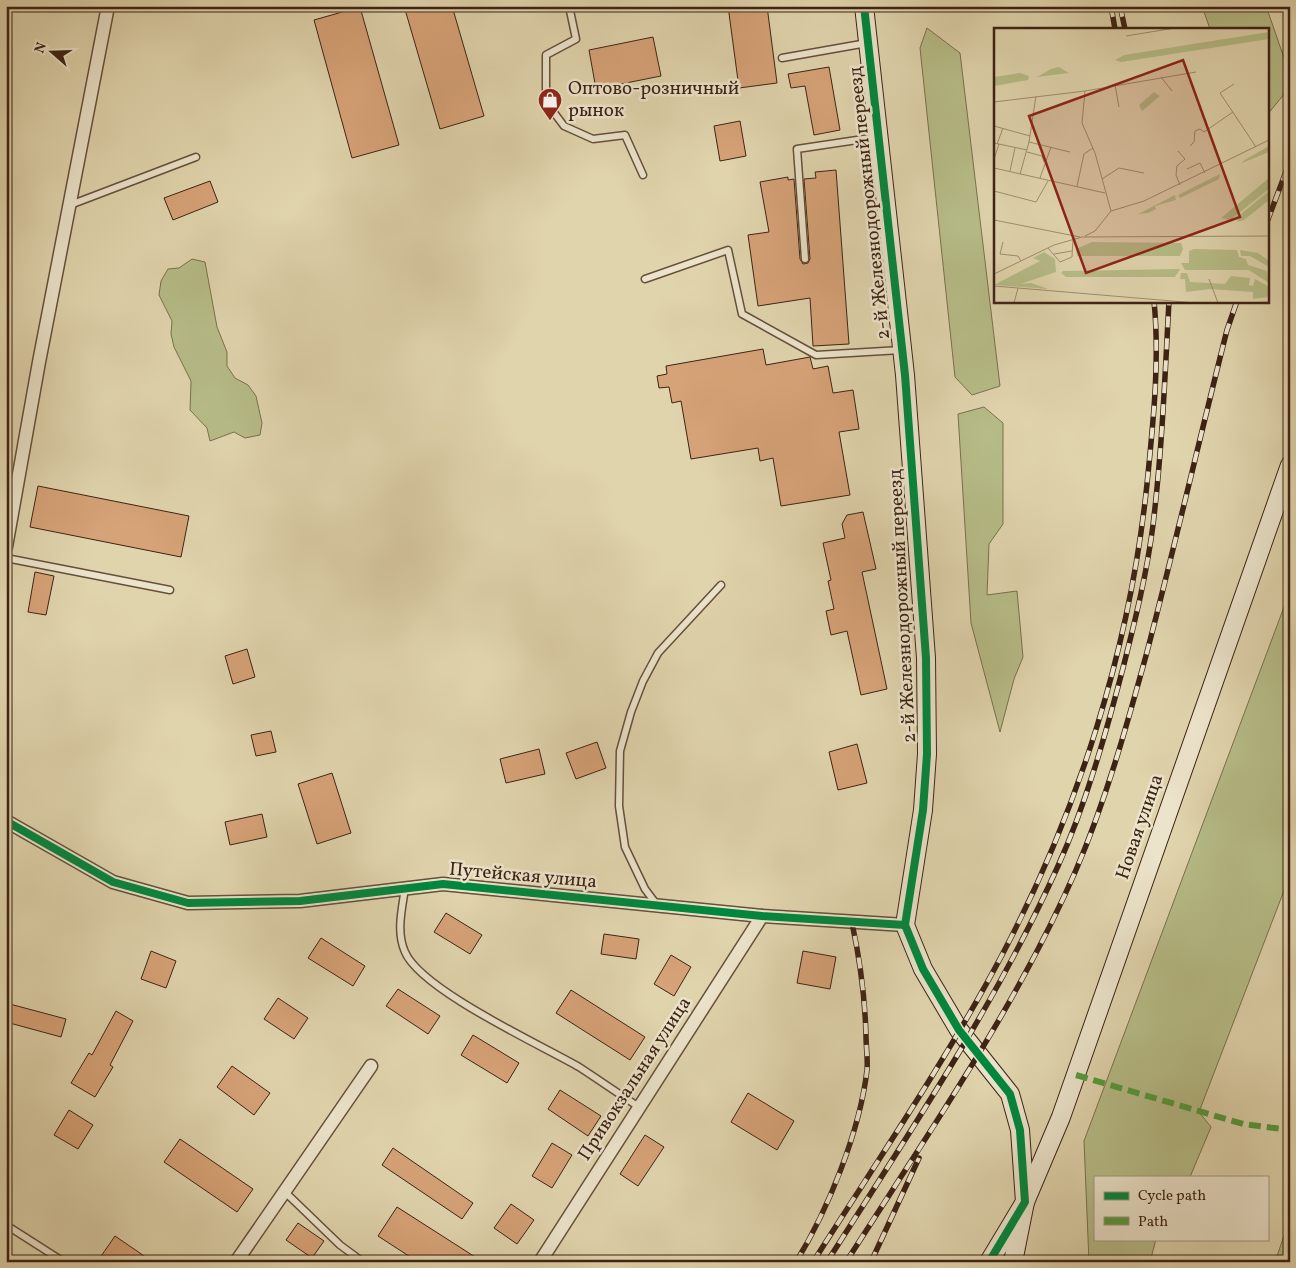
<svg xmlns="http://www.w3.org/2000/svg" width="1296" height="1268" font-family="Vollkorn,serif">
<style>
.green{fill:#b6bc87;stroke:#7a704e}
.building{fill:#d6a277;stroke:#3d2315}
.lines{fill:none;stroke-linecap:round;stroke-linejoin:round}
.lane-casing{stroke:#664f3b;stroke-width:9}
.street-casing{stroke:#664f3b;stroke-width:15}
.secondary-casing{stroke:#3d2315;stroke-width:20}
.lane{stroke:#ebe3ca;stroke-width:6}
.street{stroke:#ebe3ca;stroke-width:12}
.secondary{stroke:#ebe3ca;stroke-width:18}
.rail-casing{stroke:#3d2315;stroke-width:5.5}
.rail{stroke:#ebe3ca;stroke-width:4;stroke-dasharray:11;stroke-linecap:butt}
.quiet{stroke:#539b3d;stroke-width:6;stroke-dasharray:12 6;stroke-linecap:butt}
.cycleway-casing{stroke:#ebe3ca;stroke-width:11}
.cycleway{stroke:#00873e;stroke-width:8}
.labels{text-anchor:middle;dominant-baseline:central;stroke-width:5;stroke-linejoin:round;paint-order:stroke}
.poi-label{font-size:19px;fill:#3d2315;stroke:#ebe3ca;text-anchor:start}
.street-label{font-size:19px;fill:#3d2315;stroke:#ebe3ca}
.inset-road{fill:none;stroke:#9f8d70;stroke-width:1}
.view{fill:#8f2418;fill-opacity:0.15;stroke:#8f2418;stroke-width:2.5}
.inset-edge{fill:none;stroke:#3d2315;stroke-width:2.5}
</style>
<rect width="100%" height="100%" fill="#e0d4ad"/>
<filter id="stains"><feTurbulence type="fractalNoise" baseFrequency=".004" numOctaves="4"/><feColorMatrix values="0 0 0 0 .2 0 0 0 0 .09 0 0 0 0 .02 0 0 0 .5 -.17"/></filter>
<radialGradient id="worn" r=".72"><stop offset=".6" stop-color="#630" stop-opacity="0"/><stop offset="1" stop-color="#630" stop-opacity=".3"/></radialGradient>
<g class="green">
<path d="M1202 6H1266L1290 75V87L1267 115V29H1210Z"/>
<path d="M927 28 960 53 1000 386 972 395 955 377 920 48Z"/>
<path d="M192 259 205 262 217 327 227 352V366L235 378 248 385 256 396 262 423 260 435 245 438 234 432 210 441 207 428 190 410 191 381 174 347 171 334 172 321 159 295 161 281 168 269 179 268Z"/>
<path d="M984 407 1003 423V524L989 544 987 595 1017 591 1023 657 1014 679 1000 732 971 623 958 414Z"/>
<path d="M1290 591V875L1199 1112 1211 1127 1190 1177H1095V1239H1156L1150 1262H1089L1084 1141Z"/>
<path d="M1290 1218V1262H1275Z"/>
</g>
<g class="building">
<path d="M404 6H452L484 116 440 129Z"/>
<path d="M728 6H767L777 83 739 88Z"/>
<path d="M360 7 399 145 352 158 314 20Z"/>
<path d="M653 37 661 76 596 89 589 50Z"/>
<path d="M829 67 840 130 814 135 805 86 791 88 788 74Z"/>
<path d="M740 121 746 156 720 161 714 126Z"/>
<path d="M836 170 849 344 813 346 810 298 758 306 748 235 769 232 760 182 788 177V180L794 179 800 259 803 264 808 263 810 259 804 179 816 178 815 172Z"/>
<path d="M210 181 218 202 173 220 164 198Z"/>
<path d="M763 349 766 365 810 357 813 369 828 366 833 393 853 390 859 429 839 432 850 495 781 506 773 458 760 461 758 448 691 459 681 401 672 403 669 387 659 388 657 376 667 374 666 366Z"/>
<path d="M38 486 189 516 181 557 30 527Z"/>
<path d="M863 512 876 569 862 572 887 689 861 695 847 631 831 635 826 611 834 609 828 581 831 580 823 543 845 538 842 524 847 515Z"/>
<path d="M35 572 54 576 46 615 28 612Z"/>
<path d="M247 649 255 677 233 684 225 656Z"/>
<path d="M271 731 276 752 256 756 251 735Z"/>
<path d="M597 742 606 768 576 779 566 753Z"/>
<path d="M857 744 867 783 838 790 829 752Z"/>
<path d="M539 749 545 774 506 783 500 759Z"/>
<path d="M332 773 351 833 317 844 298 784Z"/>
<path d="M262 814 267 837 230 845 225 822Z"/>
<path d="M446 913 482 935 470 954 434 932Z"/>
<path d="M604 934 639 939 636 959 601 954Z"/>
<path d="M321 938 365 966 353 986 308 958Z"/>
<path d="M151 951 176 961 166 988 141 979Z"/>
<path d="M803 951 836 957 830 989 797 983Z"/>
<path d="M671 955 691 967 674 996 654 984Z"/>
<path d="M398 989 440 1016 428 1034 386 1006Z"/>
<path d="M571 990 645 1037 630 1060 556 1013Z"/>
<path d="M278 998 308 1018 294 1039 264 1019Z"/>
<path d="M6 1003 66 1019 61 1037 6 1022Z"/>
<path d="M116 1011 133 1021 110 1065 113 1067 95 1097 71 1083 89 1053 92 1055Z"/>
<path d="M473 1035 519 1063 507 1083 461 1055Z"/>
<path d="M232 1066 270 1093 254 1115 217 1087Z"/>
<path d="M560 1090 601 1116 588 1136 548 1109Z"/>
<path d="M748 1093 794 1121 777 1150 731 1122Z"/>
<path d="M69 1110 93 1125 78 1149 54 1135Z"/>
<path d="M645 1135 664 1147 638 1186 620 1174Z"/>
<path d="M180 1139 253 1189 237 1212 164 1162Z"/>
<path d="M552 1143 572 1155 552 1188 532 1176Z"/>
<path d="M393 1148 473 1203 462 1219 382 1165Z"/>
<path d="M511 1204 534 1220 517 1244 494 1228Z"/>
<path d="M397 1207 483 1262H418L378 1236Z"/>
<path d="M298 1223 324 1241 312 1258 286 1240Z"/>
<path d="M115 1236 153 1262H97Z"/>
</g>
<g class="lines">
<defs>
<g id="lane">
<path d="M569 6 576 39 546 55V102L564 126 593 139 625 135 643 175"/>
<path d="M782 58 867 43"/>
<path d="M70 205 196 157"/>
<path d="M805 259 797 149 877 137"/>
<path d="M645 279 728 250 742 314 816 355 901 350"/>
<path d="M6 558 170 590"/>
<path d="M405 888C402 909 396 932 405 952 421 990 541 1045 579 1067 599 1080 619 1094 639 1107"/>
<path d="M657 905 645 889 625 847 619 806 620 751 631 712 643 681 658 653 721 585"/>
<path d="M285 1192 340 1245 363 1262"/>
<path d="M6 1225 64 1262"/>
</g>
<g id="street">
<path d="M6 547 39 362 108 6"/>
<path d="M6 821 113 882 188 903 300 901 443 884 762 916 905 925"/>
<path d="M236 1262 371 1066"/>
<path d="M540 1262 762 916"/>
</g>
<g id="secondary">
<path d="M864 6 905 375 926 658 927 754 923 810 905 925 923 969 959 1030 1010 1094 1020 1130 1025 1202 1013 1262"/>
<path d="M989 1262 1025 1202 1061 1117 1290 465"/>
</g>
</defs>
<use href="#lane" class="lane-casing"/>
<use href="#street" class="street-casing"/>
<use href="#secondary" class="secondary-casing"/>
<use href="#lane" class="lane"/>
<use href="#street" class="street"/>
<use href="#secondary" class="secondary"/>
<defs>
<g id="rail">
<path d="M1111 6 1115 29"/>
<path d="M1120 6 1125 29"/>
<path d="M1267 222 1290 161"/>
<path d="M796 1262C828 1210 860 1131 867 1070 868 1059 866 1047 866 1036 865 997 860 960 852 923"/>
<path d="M813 1262C877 1161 946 1061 1002 955 1079 809 1130 648 1147 484 1153 424 1160 361 1154 301"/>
<path d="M827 1262C909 1133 995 1006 1058 866 1086 804 1106 733 1123 668 1135 621 1147 573 1153 525 1162 451 1165 376 1169 301"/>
<path d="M846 1262C927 1135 1016 1008 1076 870 1106 800 1127 725 1147 652 1175 545 1200 437 1227 330L1237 301"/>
<path d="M871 1262 919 1158"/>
</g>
</defs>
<use href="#rail" class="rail-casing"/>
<use href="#rail" class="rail"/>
<path class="quiet" d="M1076 1075 1243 1124 1290 1130"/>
<defs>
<g id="cycleway">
<path d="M864 6 905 375 926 658 927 754 923 810 905 925 923 969 959 1030 1010 1094 1020 1130 1025 1202 989 1262"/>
<path d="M6 821 113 882 188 903 300 901 443 884 762 916 905 925"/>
</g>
</defs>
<use href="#cycleway" class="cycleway-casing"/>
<use href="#cycleway" class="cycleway"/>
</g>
<defs>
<symbol id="shop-pin" viewBox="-11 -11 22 30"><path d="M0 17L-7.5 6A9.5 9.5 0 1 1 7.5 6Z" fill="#8f2418" stroke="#ebe3ca"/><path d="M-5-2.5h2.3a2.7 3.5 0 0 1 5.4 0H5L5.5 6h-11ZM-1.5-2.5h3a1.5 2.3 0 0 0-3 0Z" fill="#fff"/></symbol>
</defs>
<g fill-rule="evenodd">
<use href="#shop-pin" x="536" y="86" width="28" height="38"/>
</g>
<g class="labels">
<g class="poi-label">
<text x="568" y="89">Оптово-розничный<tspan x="568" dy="22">рынок</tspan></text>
</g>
<g class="street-label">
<text transform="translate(870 203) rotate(-96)">2-й Железнодорожный переезд</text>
<text transform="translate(903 606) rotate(-93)">2-й Железнодорожный переезд</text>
<text transform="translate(1140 827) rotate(-71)">Новая улица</text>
<text transform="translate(523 876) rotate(5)">Путейская улица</text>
<text transform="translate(635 1079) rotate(-57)">Привокзальная улица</text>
</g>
</g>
<g transform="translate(994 28)">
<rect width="275" height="275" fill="#e0d4ad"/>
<path d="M275 4V11L127 34 121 32 130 27ZM65 39 75 45 43 49 57 41ZM26 45 35 48 34 52 0 58V49ZM160 64 166 68 148 83 145 77ZM275 118V124L248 135 249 133ZM226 146 225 151 186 170 184 167ZM275 150V161L236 192 227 190ZM275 163V172L250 192 243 194 247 186ZM181 167 182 172 161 178 162 181 154 185 144 186ZM98 214 187 215 189 221 186 228H83L82 221ZM200 221 243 222 245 229 252 231 254 237 273 243 275 255 255 242H191L187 235H195V223ZM246 222 264 225 275 233V239L256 228H247ZM50 224 61 231 62 244 26 256 37 255 55 261 0 257 46 233 39 230ZM186 241 181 249H72L67 245 69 243ZM187 245H193L196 254 231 256 237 248 256 250 255 257 259 258 261 251 275 259V269L259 271V264L216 261 192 264 191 251H186Z" fill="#b6bc87"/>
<path class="inset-road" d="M132 8 181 0M167 49 178 63M240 56 226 65 262 119M121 57 125 79M91 63 202 44M0 74 91 63 88 95 101 125 117 183M0 98 36 108M35 114 76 124M0 115 33 122M3 116 9 100M196 118 200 114 201 103 206 101 210 104 239 84M184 123 191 131 183 138 182 147 186 157M33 124 48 128 50 134M0 131 5 116M0 140 111 165M193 141 206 135 211 145M16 143 21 120M26 146 35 114 42 68M46 150 57 119M108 151 125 140 150 145M83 158 90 126 99 120M0 163 42 174 54 153M0 192 86 209M91 208 101 203 117 183 150 173 275 112M9 214 6 226 24 228 27 233M54 220 66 234 78 229 79 211M60 226 78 223M0 246 60 217 88 209 275 208M215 251 224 275M0 258 202 275M20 275 24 260M250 275 275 274"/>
<path class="view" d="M189 32 246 189 92 245 35 88Z"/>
<rect width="275" height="275" class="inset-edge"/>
</g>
<rect width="1296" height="1268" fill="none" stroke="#e0d4ad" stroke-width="25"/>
<rect x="8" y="8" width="1281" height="1253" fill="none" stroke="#3d2315" stroke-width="2.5"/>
<rect x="12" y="12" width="1271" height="1243" fill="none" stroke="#3d2315"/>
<rect x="1094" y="1176" width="175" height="65" fill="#ebe3ca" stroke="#a59682"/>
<rect x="1104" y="1192" width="25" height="8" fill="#00873e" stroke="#a59682"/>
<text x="1138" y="1200" font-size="15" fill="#3d2315">Cycle path</text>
<rect x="1104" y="1217" width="25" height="8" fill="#539b3d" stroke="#a59682"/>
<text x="1138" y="1226" font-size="15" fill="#3d2315">Path</text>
<g transform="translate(52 52) rotate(290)" stroke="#ebe3ca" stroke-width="4" paint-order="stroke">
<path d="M0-4L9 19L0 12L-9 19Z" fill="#3d2315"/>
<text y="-8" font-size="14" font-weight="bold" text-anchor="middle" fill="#3d2315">N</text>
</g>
<rect width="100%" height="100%" filter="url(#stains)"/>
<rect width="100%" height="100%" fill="url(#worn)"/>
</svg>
